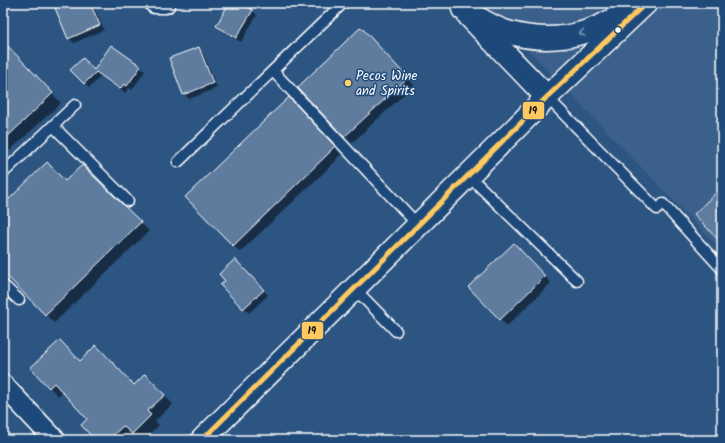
<svg xmlns="http://www.w3.org/2000/svg" width="725" height="443" font-family="Kalam,sans-serif">
<style>
.built{fill:#3b618b}
.shadow{fill:#0007}
.building{fill:#5e7c9f;stroke:#fff}
.lines{fill:none;stroke-linecap:round;stroke-linejoin:round}
.service-casing{stroke:#fff;stroke-width:13}
.minor-casing{stroke:#fff;stroke-width:23}
.tertiary-casing{stroke:#fff;stroke-width:25}
.secondary-casing{stroke:#fff;stroke-width:25}
.service{stroke:#1f4a7a;stroke-width:10}
.minor{stroke:#1f4a7a;stroke-width:20}
.tertiary{stroke:#1f4a7a;stroke-width:22}
.secondary{stroke:#1f4a7a;stroke-width:22}
.bus-1-casing{stroke:#1f4a7a;stroke-width:8}
.bus-1{stroke:#fdc960;stroke-width:5}
.oneway{stroke:#7992af}
.bus-dot{fill:#fff;stroke:#1f4a7a;stroke-width:1.5}
.poi-dot{fill:#ffd166;stroke:#1f4a7a;stroke-width:1.5}
.labels{text-anchor:middle;dominant-baseline:central;stroke-width:3;stroke-linejoin:round;paint-order:stroke}
.poi-label{font-size:13px;fill:#fff;stroke:#1f4a7a;text-anchor:start}
.line-badge{stroke:#1f4a7a;stroke-width:1.5}
.pale-badge-label{font-size:11px;text-anchor:middle;font-weight:bold;fill:#111}
</style>
<rect width="100%" height="100%" fill="#2c5582"/>
<filter id="ink" filterUnits="userSpaceOnUse"><feTurbulence type="fractalNoise" baseFrequency=".025" numOctaves="2"/><feDisplacementMap in="SourceGraphic" scale="8" xChannelSelector="R" yChannelSelector="G"/><feConvolveMatrix kernelMatrix="1 2 1 2 8 2 1 2 1" color-interpolation-filters="sRGB"/></filter>
<g filter="url(#ink)">
<path class="built" d="M483 3H722V251Z"/>
<g class="shadow">
<path d="M54 3H92L104 30 74 43 69 38Z"/>
<path d="M230 3H239L252 10 257 15 241 42 222 31 217 26Z"/>
<path d="M368 35 414 85 352 143 299 88Z"/>
<path d="M3 42 61 103 3 157Z"/>
<path d="M111 47 145 71 132 90 129 88 125 93 101 76 89 88 72 70 94 71Z"/>
<path d="M199 48 203 53 217 88 189 99 184 94Z"/>
<path d="M295 105 341 154 336 159 337 160 240 252 186 197Z"/>
<path d="M82 166 149 231 54 323 3 271V206L66 182Z"/>
<path d="M521 251 551 283 507 326 470 287Z"/>
<path d="M235 260 268 295 249 313 222 286 227 281Z"/>
<path d="M80 362 134 386 145 376 173 404 155 421 159 425 143 440H139L132 433 126 440H97L89 419 63 391 58 396 31 368Z"/>
</g>
<g class="building">
<path d="M68 3H90L100 25 68 39 55 8Z"/>
<path d="M229 3H241L253 10 236 38 216 26Z"/>
<path d="M361 27 408 78 344 137 298 88 301 84Z"/>
<path d="M3 41 53 93 3 141Z"/>
<path d="M111 45 141 66 127 86 124 84 120 89 96 72 84 84 70 70 83 58 94 70Z"/>
<path d="M199 47 213 83 183 95 169 58Z"/>
<path d="M289 97 335 146 330 151V152L233 246 185 197Z"/>
<path d="M47 162 65 181 82 165 141 222 45 315 3 272V205Z"/>
<path d="M722 187V244L694 214Z"/>
<path d="M514 243 545 276 500 320 468 287Z"/>
<path d="M235 259 264 290 243 309 220 285 225 281 219 274Z"/>
<path d="M60 340 80 361 96 345 134 385 145 374 165 395 147 411 151 415 132 434 123 426 108 440H95L81 425 87 419 54 383 49 388 30 368Z"/>
</g>
<g class="lines">
<defs>
<g id="service">
<path d="M273 71 418 225"/>
<path d="M547 97 657 209"/>
<path d="M53 126 128 201"/>
<path d="M178 162 343 3"/>
<path d="M3 173 75 105"/>
<path d="M468 175 577 281"/>
<path d="M663 204 722 269"/>
<path d="M3 285 19 300"/>
<path d="M355 289 396 331"/>
</g>
<g id="minor">
<path d="M155 3H165"/>
<path d="M3 385 55 440"/>
</g>
<path id="tertiary" d="M469 16 547 97"/>
<g id="secondary">
<path d="M463 9C477 17 491 27 507 32 547 44 586 37 621 15"/>
<path d="M202 440 547 97 646 3"/>
</g>
</defs>
<use href="#service" class="service-casing"/>
<use href="#minor" class="minor-casing"/>
<use href="#tertiary" class="tertiary-casing"/>
<use href="#secondary" class="secondary-casing"/>
<use href="#service" class="service"/>
<use href="#minor" class="minor"/>
<use href="#tertiary" class="tertiary"/>
<use href="#secondary" class="secondary"/>
<defs>
<path id="bus-1" d="M202 440 547 97 646 3"/>
</defs>
<use href="#bus-1" class="bus-1-casing"/>
<use href="#bus-1" class="bus-1"/>
</g>
<defs><path id="oneway-chevron" d="M-2-3.5L2.5 0L-2 3.5" fill="none" stroke-width="1.6" stroke-linecap="round" stroke-linejoin="round"/></defs>
<use class="oneway" href="#oneway-chevron" transform="translate(582 33) rotate(169)"/>
</g>
<circle class="bus-dot" cx="618" cy="30" r="3.5"/>
<circle class="poi-dot" cx="348" cy="83" r="4"/>
<g class="labels">
<g class="poi-label">
<text x="356" y="76">Pecos Wine<tspan x="356" dy="15">and Spirits</tspan></text>
</g>
</g>
<g class="line-badge">
<rect x="522" y="101" width="23" height="19" rx="4" fill="#fdc960"/>
<rect x="301" y="321" width="23" height="19" rx="4" fill="#fdc960"/>
</g>
<g class="pale-badge-label">
<text x="533" y="114">19</text>
<text x="312" y="334">19</text>
</g>
<rect width="725" height="443" fill="none" stroke="#1f4a7a" stroke-width="16"/>
<rect x="8" y="8" width="709" height="427" fill="none" stroke="#fff" stroke-width="1.5" filter="url(#ink)"/>
</svg>
